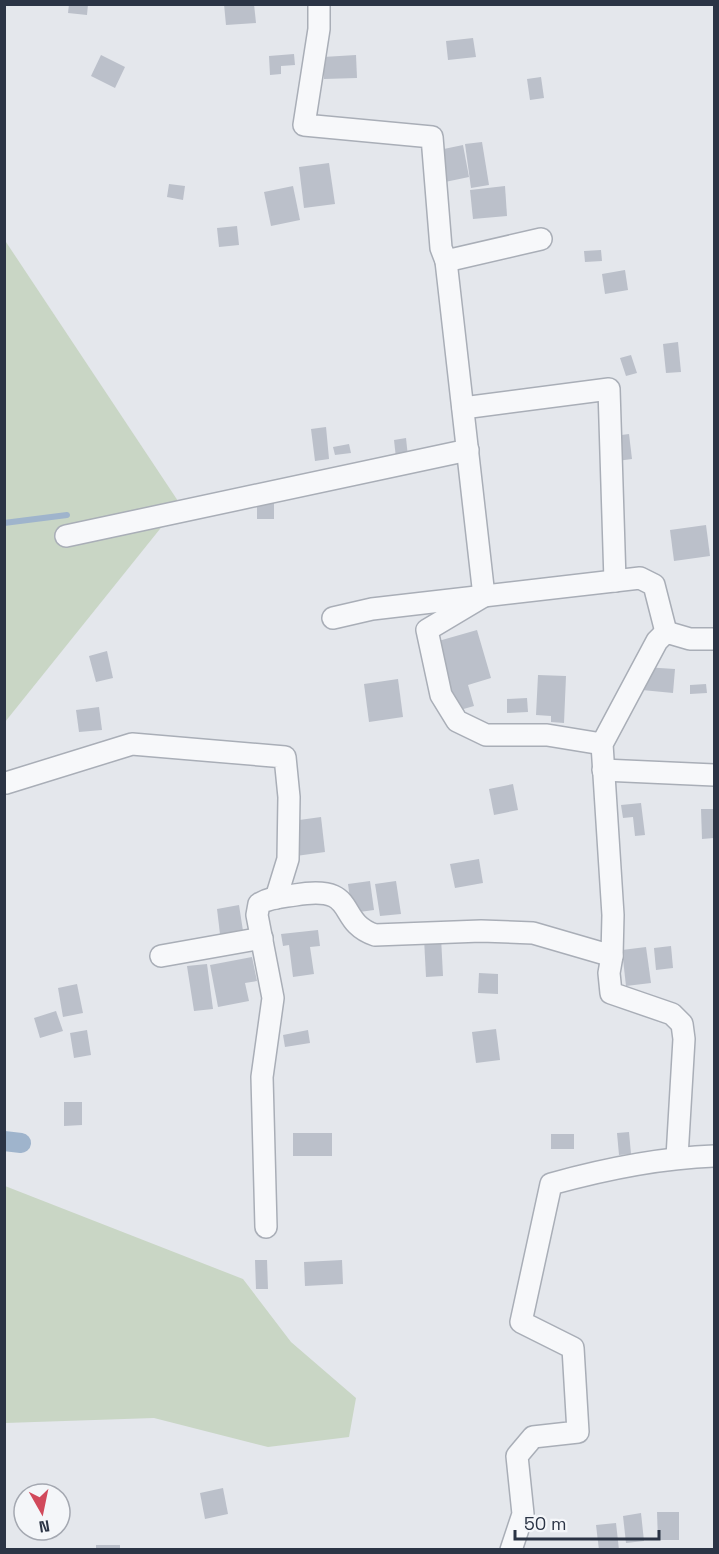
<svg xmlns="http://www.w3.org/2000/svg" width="719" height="1554" font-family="'Space Grotesk',sans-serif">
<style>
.grass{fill:#c9d6c5}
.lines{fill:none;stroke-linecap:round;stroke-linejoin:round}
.stream{stroke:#9fb4cc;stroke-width:6}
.canal{stroke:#9fb4cc;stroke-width:20}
.building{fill:#bbc0ca}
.minor-casing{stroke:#a9aeb7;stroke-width:24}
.minor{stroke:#f7f8fa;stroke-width:21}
</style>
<rect width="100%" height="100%" fill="#e4e7ec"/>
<g class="grass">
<path d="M4 239 180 504 5 722H4Z"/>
<path d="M5 1186 243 1279 291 1342 356 1398 349 1437 268 1447 154 1418 5 1423Z"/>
</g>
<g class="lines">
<path class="stream" d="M4 523 67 515"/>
<path class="canal" d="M4 1141 21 1143"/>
</g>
<g class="building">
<path d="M69 4H88L87 15 68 13Z"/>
<path d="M224 4H254L256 23 226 25Z"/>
<path d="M473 38 476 57 448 60 446 41Z"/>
<path d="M294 54 295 65 281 66V74L270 75 269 56Z"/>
<path d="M101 55 125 67 115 88 91 76Z"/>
<path d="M356 55 357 78 324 79 323 57Z"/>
<path d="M541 77 544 98 530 100 527 79Z"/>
<path d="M482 142 489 185 471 188 465 144Z"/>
<path d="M463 145 469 177 445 182 439 150Z"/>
<path d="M329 163 335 204 304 208 299 167Z"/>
<path d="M169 184 185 186 183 200 167 197Z"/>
<path d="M293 186 300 220 271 226 264 192Z"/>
<path d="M505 186 507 216 473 219 470 190Z"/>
<path d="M237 226 239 245 219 247 217 228Z"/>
<path d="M601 250 602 261 585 262 584 251Z"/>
<path d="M625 270 628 290 605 294 602 274Z"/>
<path d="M678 342 681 372 666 373 663 344Z"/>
<path d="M631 355 637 373 626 376 620 358Z"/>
<path d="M326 427 329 459 315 461 311 429Z"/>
<path d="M629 434 632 459 617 461 614 436Z"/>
<path d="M406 438 408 457 396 458 394 440Z"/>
<path d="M349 444 351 453 335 455 333 447Z"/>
<rect x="257" y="499" width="17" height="20"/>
<path d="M706 525 710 556 674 561 670 530Z"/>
<path d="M477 630 491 678 468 685 474 706 460 710 456 698 451 699 435 642Z"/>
<path d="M107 651 113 678 96 682 89 656Z"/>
<path d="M644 667 675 669 673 693 642 690Z"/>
<path d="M538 675 566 676 564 723 551 722V716L536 715Z"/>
<path d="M398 679 403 717 369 722 364 684Z"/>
<path d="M706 684 707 693 690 694V685Z"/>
<path d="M527 698 528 712 507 713V699Z"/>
<path d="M99 707 102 730 79 732 76 710Z"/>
<path d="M513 784 518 810 494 815 489 789Z"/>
<path d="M641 803 645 835 635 836 633 817 623 818 621 805Z"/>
<path d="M701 809H714V838L702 839Z"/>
<path d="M321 817 325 852 296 856 292 821Z"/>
<path d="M479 859 483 883 455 888 450 864Z"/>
<path d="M370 881 374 910 352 913 348 884Z"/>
<path d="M396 881 401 914 380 916 375 884Z"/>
<path d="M239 905 243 931 220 934 217 909Z"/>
<path d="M318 930 320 946 310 947 314 974 293 977 289 945 283 946 281 934Z"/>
<path d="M441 937 443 976 426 977 424 938Z"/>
<path d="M671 946 673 968 656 970 654 948Z"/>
<path d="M646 947 651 983 626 986 622 950Z"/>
<path d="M252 957 257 981 245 983 249 1001 218 1007 210 965Z"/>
<path d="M207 964 213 1009 194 1011 187 966Z"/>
<path d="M479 973 498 974V994L478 993Z"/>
<path d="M77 984 83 1013 63 1017 58 988Z"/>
<path d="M56 1011 63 1031 40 1038 34 1018Z"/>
<path d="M496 1029 500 1060 476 1063 472 1032Z"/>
<path d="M87 1030 91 1055 74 1058 70 1033Z"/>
<path d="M308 1030 310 1043 285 1047 283 1035Z"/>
<path d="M64 1102H82V1125L64 1126Z"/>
<path d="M629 1132 631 1154 619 1155 617 1133Z"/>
<rect x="293" y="1133" width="39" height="23"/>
<rect x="551" y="1134" width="23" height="15"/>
<path d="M255 1260H267L268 1289H256Z"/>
<path d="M342 1260 343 1284 305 1286 304 1262Z"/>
<path d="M223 1488 228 1514 205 1519 200 1493Z"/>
<path d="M657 1512H679V1540H658Z"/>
<path d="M641 1513 644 1541 626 1543 623 1516Z"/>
<path d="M616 1523 619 1550H599L596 1525Z"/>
<rect x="96" y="1545" width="24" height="5"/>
</g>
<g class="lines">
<defs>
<g id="minor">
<path d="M319 4V29L304 125 432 137 441 248 446 261 484 596 427 630 441 695 457 721 486 735H547L602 744"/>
<path d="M446 261 541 239"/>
<path d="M463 408 609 389 615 581"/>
<path d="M66 536 468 450"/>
<path d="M333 618 372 609 640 578 654 585 666 632"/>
<path d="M603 770 714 775"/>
<path d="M6 783 132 744 285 757 289 797 288 859 276 898"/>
<path d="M161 956 262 938"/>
<path d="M612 956 609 973 611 993 672 1014 682 1024 684 1039 677 1157"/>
<path d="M266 1227 262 1077 273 998 257 915 259 904C270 897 282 897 295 895 361 884 334 921 375 935L481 931 533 933 612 956 613 915 602 744 657 641 666 632 690 639H714"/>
<path d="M511 1550 523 1514 517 1456 533 1437 578 1432 573 1348 521 1322 551 1184C605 1169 658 1158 714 1156"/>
</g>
</defs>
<use href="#minor" class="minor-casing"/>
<use href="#minor" class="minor"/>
</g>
<rect width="719" height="1554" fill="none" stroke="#2b3445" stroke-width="12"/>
<g transform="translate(42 1512) rotate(171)"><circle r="28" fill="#f4f6f9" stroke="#a4a8b1" stroke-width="1.5"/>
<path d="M0-4.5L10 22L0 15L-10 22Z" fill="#d1495b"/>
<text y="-9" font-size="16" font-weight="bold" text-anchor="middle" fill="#2b3445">N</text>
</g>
<path d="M515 1530v9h144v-9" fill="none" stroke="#2b3445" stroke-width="3"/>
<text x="524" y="1530" font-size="18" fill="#2b3445" stroke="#f4f6f9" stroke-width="4.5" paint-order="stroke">50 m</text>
</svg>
